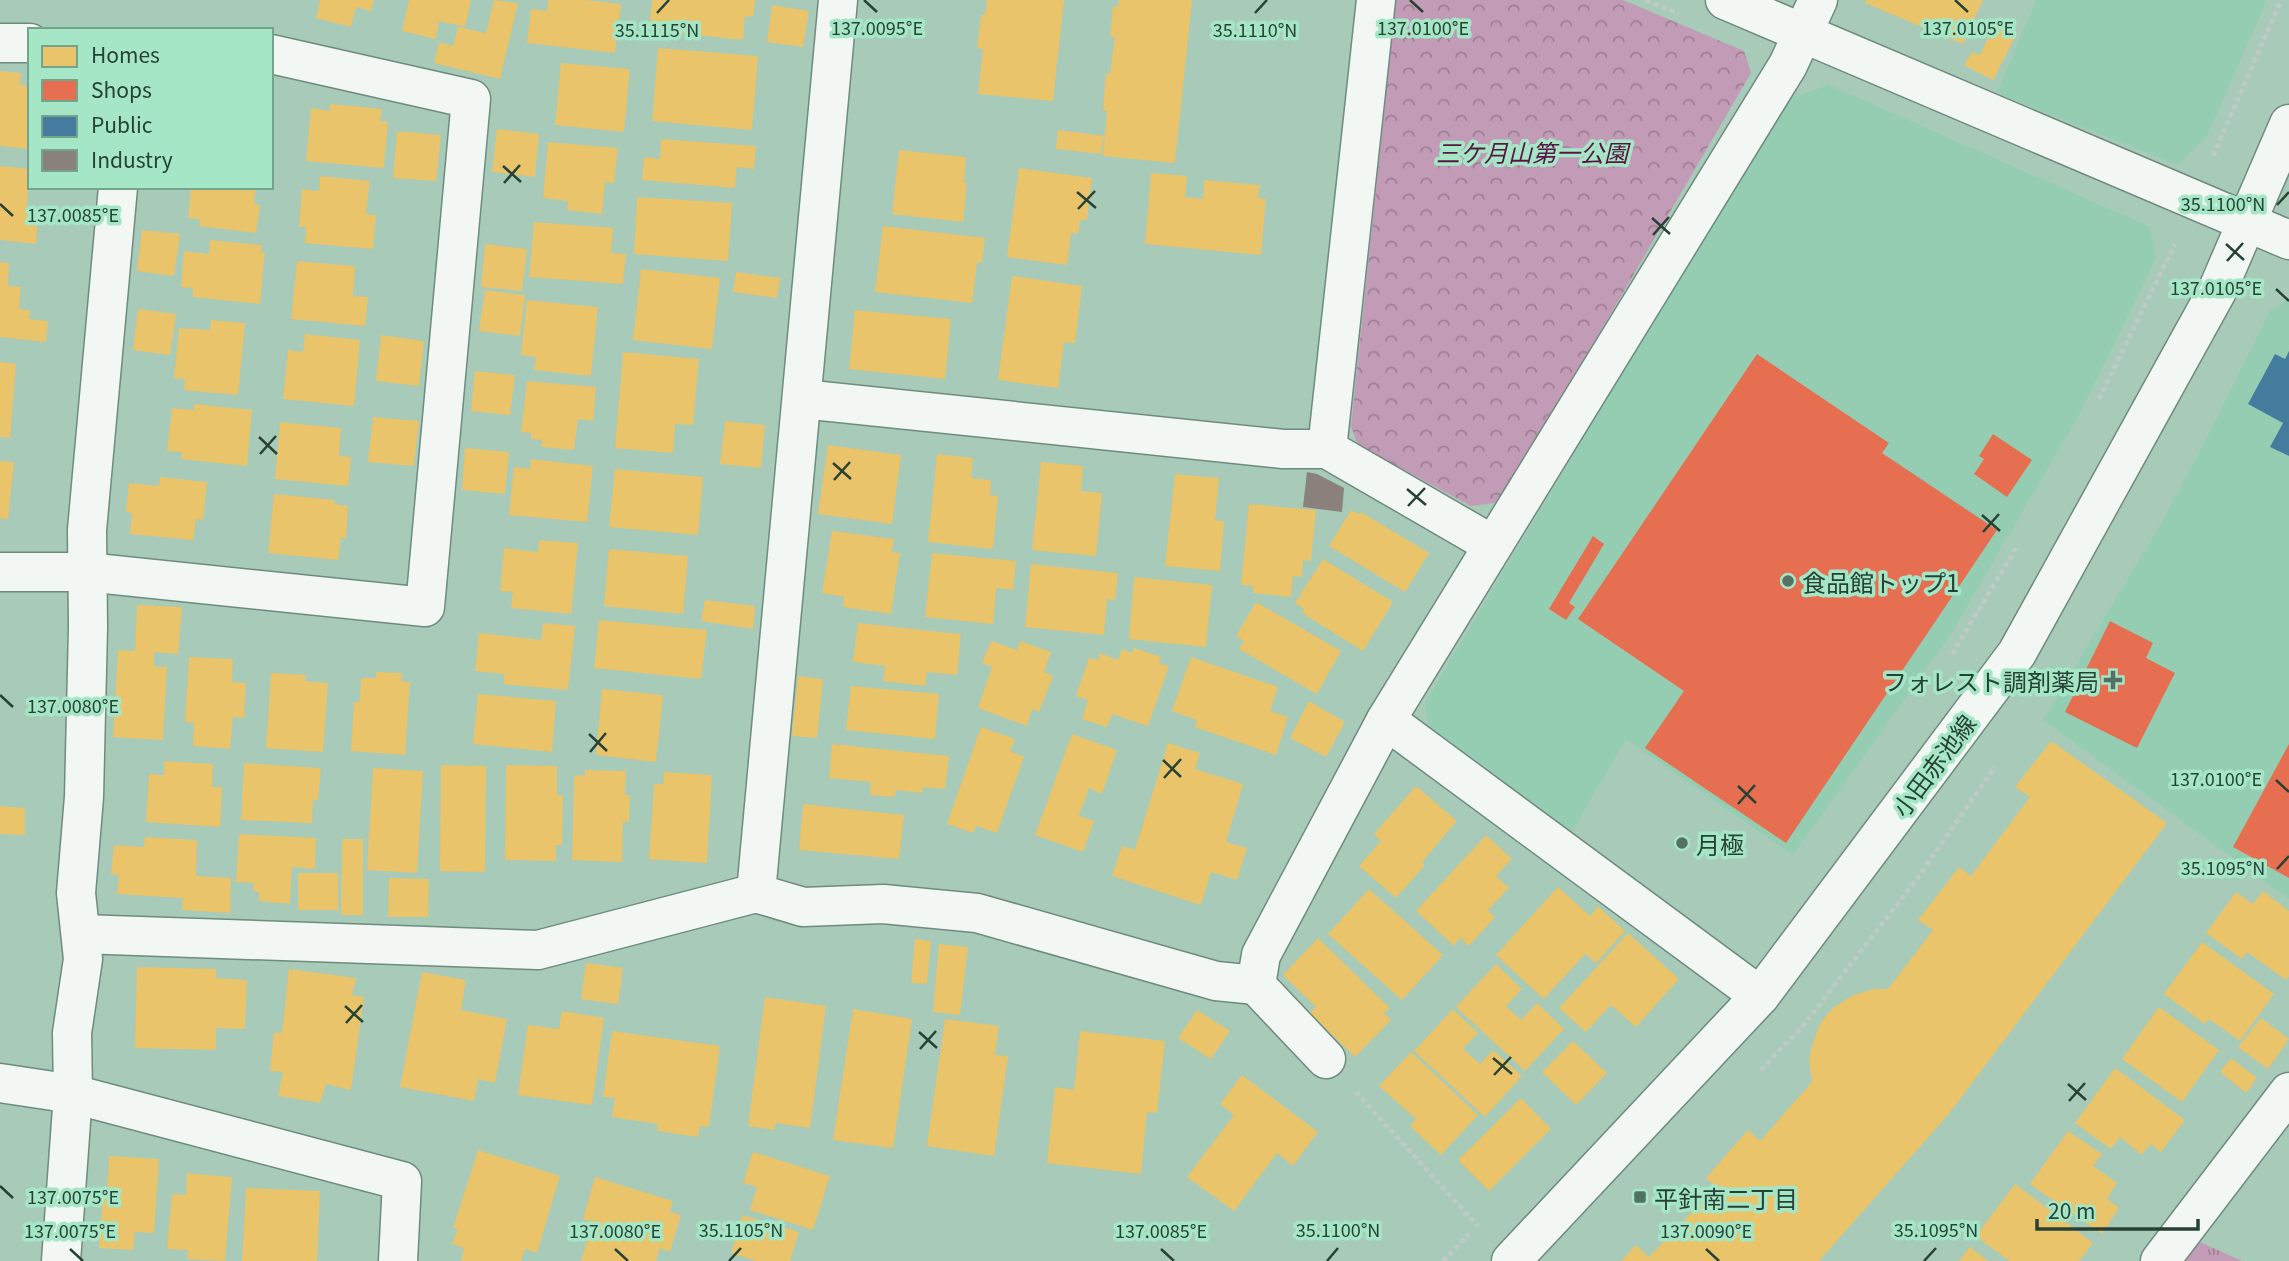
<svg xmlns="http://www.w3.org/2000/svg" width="2289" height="1261" font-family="Georgia,'Noto Sans JP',serif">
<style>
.built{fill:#95cdb2}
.grass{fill:url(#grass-tufts)}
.park{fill:url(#park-crowns)}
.homes{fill:#e9c46a}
.shops{fill:#e76f51}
.public{fill:#457b9d}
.industry{fill:#8a817c}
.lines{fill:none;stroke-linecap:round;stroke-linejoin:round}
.minor-casing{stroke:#6f8b7e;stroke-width:41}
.path{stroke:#c0cbc6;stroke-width:4.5;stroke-dasharray:5 3.5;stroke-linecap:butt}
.minor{stroke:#f2f7f4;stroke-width:38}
.ticks{fill:none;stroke:#274235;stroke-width:2.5}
.poi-dot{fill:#547263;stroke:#a5e6c6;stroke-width:2.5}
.labels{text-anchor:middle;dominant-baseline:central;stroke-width:7;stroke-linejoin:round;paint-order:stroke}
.park-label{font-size:24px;font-style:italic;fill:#581542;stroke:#a5e6c6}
.poi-label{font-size:24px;fill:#274235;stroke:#a5e6c6;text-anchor:start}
.street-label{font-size:24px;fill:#274235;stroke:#a5e6c6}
.ticks-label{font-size:18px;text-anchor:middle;fill:#274235;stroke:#a5e6c6;stroke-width:7;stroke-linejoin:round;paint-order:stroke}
</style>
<defs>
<pattern id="grass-tufts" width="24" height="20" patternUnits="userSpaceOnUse" patternTransform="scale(1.75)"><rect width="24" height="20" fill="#c29bb6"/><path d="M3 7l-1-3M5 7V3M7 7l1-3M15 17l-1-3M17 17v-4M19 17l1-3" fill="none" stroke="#9e8095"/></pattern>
<pattern id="park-crowns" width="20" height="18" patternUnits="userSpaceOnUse" patternTransform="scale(1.75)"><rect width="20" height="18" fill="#c29bb6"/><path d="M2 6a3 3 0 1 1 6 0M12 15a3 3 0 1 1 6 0" fill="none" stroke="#9e8095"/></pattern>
</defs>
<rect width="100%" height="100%" fill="#a7cab9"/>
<g class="built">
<path d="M2036 0H2267L2206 138 2177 165 1997 93Z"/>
<path d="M1829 85 2150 227 2156 258 2080 413 1951 634 1793 855 1626 739 1572 831 1429 726 1425 703 1785 100Z"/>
<path d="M2289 299V899L2043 720 2162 522 2214 424 2269 312Z"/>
</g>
<path class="grass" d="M2200 1242 2242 1261H2185Z"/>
<path class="park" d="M1396 0H1623L1744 51 1751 73 1501 502 1471 506 1358 445 1351 427Z"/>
<g class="homes">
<path d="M320 0H374L371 11 356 7 351 27 316 18Z"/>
<path d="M409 0H471L465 27 439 21 436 39 402 31Z"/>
<path d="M494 0 518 3 500 79 434 63 439 42 453 46 458 27 486 33Z"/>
<path d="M548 0H586L621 4 615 53 527 43 531 9 547 11Z"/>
<path d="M652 0H755L753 17 745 16 743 40 649 30Z"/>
<path d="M987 0H1064L1053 101 978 94 983 49 977 48 981 15H985Z"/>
<path d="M1119 0H1192L1175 163 1103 156 1107 111 1103 110 1106 73 1110 74 1115 37H1110L1113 6 1118 7Z"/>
<path d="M1866 0H1983L1963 44 1865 3Z"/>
<path d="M772 5 809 11 803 47 767 42Z"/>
<path d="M1994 25 2015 37 1993 80 1964 65 1972 52 1980 55Z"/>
<path d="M658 48 758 56 752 130 652 121Z"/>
<path d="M561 63 630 69 624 132 555 125Z"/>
<path d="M0 71 21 73 20 85 30 86V134L27 149 0 146Z"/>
<path d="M330 104 382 109 380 121 388 122 384 168 306 161 311 108 330 111Z"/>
<path d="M497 129 539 134 535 177 492 172Z"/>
<path d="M1058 130 1104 136 1101 154 1056 149Z"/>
<path d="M397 131 441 135 436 181 393 178Z"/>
<path d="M661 139 756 146 754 169 737 167 735 188 642 180 644 157 660 159Z"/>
<path d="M548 142 618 148 614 183 605 182 602 214 567 210 568 201 543 198Z"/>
<path d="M899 150 966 157 964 182 967 183 963 222 892 214Z"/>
<path d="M0 166 30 169 26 215 38 217 36 244 0 240Z"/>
<path d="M1019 168 1092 178 1087 220H1080L1078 234 1071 233 1067 265 1007 257Z"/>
<path d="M1151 173 1187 176 1185 197 1203 199 1204 180 1260 185 1258 198 1266 199 1261 255 1145 244Z"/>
<path d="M320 176 370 181 366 214 376 215 373 249 305 243 306 227H299L302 189 319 191Z"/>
<path d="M191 187H256L254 204 260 205 256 233 199 226 200 219 188 218Z"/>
<path d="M637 197 732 203 728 261 634 254Z"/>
<path d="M534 222 613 228 611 253 626 254 623 284 529 277Z"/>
<path d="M883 226 985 238 982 263 977 262 972 303 875 292Z"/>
<path d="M142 230 180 234 174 276 137 271Z"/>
<path d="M210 240 262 245 261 253 265 252 260 304 193 297V288L181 287 184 251 209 254Z"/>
<path d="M485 244 527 249 522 291 481 287Z"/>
<path d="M297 261 355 266 353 296 368 297 365 326 291 319Z"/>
<path d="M0 262 9 263 8 286 21 287 19 309 30 310 29 319 48 321 46 342 0 337Z"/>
<path d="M641 269 720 278 712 349 633 340Z"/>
<path d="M736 272 780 278 777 298 733 292Z"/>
<path d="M1012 276 1082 286 1075 343 1064 342 1058 388 998 380Z"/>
<path d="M485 290 525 295 520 336 479 331Z"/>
<path d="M527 300 598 307 591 376 534 370 536 357 521 355Z"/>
<path d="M138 309 176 314 170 355 133 350Z"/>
<path d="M855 310 951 319 945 379 849 369Z"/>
<path d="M211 320 245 323 238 395 184 390 185 379 174 378 179 328 210 330Z"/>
<path d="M305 334 360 340 354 406 283 399 288 350 303 352Z"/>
<path d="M381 335 424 341 419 386 376 381Z"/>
<path d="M623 352 699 359 693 425 675 424 673 453 615 448Z"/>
<path d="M0 362 16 364 10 438 0 437Z"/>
<path d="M475 371 515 375 510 415 471 411Z"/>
<path d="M527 381 596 387 593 421 578 419 574 450 541 447 542 440 531 439V433L521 432Z"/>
<path d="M194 404 252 410 247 466 181 459 182 452 167 451 172 408 194 410Z"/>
<path d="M373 417 419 421 414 466 368 462Z"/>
<path d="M725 421 765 425 761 468 720 464Z"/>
<path d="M280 422 341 428 339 456 351 457 348 486 275 479Z"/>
<path d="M828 445 901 455 892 524 818 514Z"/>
<path d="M465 448 509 452 505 494 462 490Z"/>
<path d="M937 454 973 458 971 478 991 480 990 495 998 496 993 549 928 542Z"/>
<path d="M531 459 593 466 587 522 509 515 514 467 530 469Z"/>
<path d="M0 461 14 462 8 519 0 518Z"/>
<path d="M1041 462 1083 466 1081 491 1102 493 1096 556 1032 550Z"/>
<path d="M615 469 703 477 698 535 609 527Z"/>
<path d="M1175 474 1219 478 1215 520 1224 521 1220 571 1165 566Z"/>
<path d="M160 477 207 482 203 520 196 519 193 540 130 534 132 513 126 512 129 483 159 486Z"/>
<path d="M274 494 335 500 334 504 348 506 346 538 341 537 338 560 268 553Z"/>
<path d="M1249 504 1316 510 1311 561 1303 560 1302 577 1293 576 1291 597 1253 593V586L1241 585Z"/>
<path d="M1351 510 1358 514 1361 512 1429 553 1405 592 1329 546Z"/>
<path d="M832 531 894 539 892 552 900 553 891 614 843 607 844 597 822 593Z"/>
<path d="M539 540 578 543 571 614 511 608 513 592 500 591 504 548 538 552Z"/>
<path d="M609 549 688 556 683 614 604 606Z"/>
<path d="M932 553 1016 561 1013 590 996 588 993 624 925 617Z"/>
<path d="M1323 559 1393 602 1363 651 1302 613 1304 609 1295 603Z"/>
<path d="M1031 564 1118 573 1115 600 1107 599 1104 635 1025 627Z"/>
<path d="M1134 577 1212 585 1206 647 1129 639Z"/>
<path d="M705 600 755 606 753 629 701 621Z"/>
<path d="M1256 602 1341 651 1317 694 1239 649 1244 641 1236 636Z"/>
<path d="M137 605 182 607 178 654 154 652V666L167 667 163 740 113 737 118 650 135 651Z"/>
<path d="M599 620 707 630 701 679 594 668Z"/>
<path d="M543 623 575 626 568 690 504 684V674L475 671 479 633 541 640Z"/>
<path d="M858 623 961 634 957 675 927 672 925 686 883 681 885 666 853 662Z"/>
<path d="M991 641 1017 650 1020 641 1051 652 1044 672 1053 676 1039 712 1032 709 1027 726 978 708 992 667 982 663Z"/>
<path d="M1134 648 1161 657 1159 663 1169 666 1148 726 1112 714 1107 727 1082 719 1088 700 1076 696 1089 658 1098 660 1100 653 1118 660 1122 649 1132 653Z"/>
<path d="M189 657 233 659 232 682 246 683 244 718 233 717 230 749 193 746 194 723 185 722Z"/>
<path d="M1191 657 1278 687 1270 711 1288 717 1276 755 1195 727 1197 720 1172 711Z"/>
<path d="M376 672 402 673 401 681 410 682 405 755 351 751 354 702H360L361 678H376Z"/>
<path d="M271 673 306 675 305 681 328 683 323 752 266 748Z"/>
<path d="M798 676 823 679 817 738 792 736Z"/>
<path d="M851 686 939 694 935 739 846 730Z"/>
<path d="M602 689 663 695 656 762 596 755Z"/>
<path d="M478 694 556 701 552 752 473 744Z"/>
<path d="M1309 701 1345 722 1326 757 1290 738Z"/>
<path d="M981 727 1015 739 1010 751 1024 757 997 833 976 826 973 833 947 824Z"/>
<path d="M1072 734 1117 750 1102 794 1089 788 1079 816 1094 821 1083 852 1035 835Z"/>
<path d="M2051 741 2167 823 1948 1115 1819 1261H1621L1636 1245 1649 1257 1716 1187 1706 1178 1748 1130 1760 1141 1812 1082 1809 1060 1811 1049 1819 1026 1825 1017 1833 1008 1853 995 1875 989H1888L1933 930 1918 920 1959 867 1971 876 2030 797 2015 787Z"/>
<path d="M1168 743 1200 753 1195 769 1243 784 1226 842 1247 848 1237 880 1211 872 1201 905 1112 876 1122 846 1135 850Z"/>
<path d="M832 744 949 756 945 789 923 787 922 793 896 790 895 797 870 795 871 782 829 778Z"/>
<path d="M164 761 213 764 212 787H222L220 827 146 822 149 774 164 775Z"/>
<path d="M244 763 321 768 318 800H313L312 823 241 820Z"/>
<path d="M441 765 486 766 485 872 440 871Z"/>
<path d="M506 765 557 766V795H563L562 845H556V861L505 860Z"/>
<path d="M373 768 423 771 417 873 367 870Z"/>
<path d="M585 770 626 771 625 795H630L629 822H623L622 862 572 860 574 775 585 776Z"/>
<path d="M664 772 712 775 707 863 649 859 654 784H663Z"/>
<path d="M1416 786 1457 821 1422 862 1425 865 1396 898 1359 866 1381 841 1374 834Z"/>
<path d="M803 804 904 815 899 859 799 850Z"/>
<path d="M0 806 25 808V835L0 834Z"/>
<path d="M239 834 316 838 315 869 292 867 290 904 259 901V892L253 891 254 883 236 882Z"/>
<path d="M1486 835 1512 859 1496 876 1509 888 1488 910 1495 917 1469 946 1460 938 1454 946 1416 911Z"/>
<path d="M145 837 197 840 196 876 231 878 230 913 182 910 183 898 117 894 119 875 111 874 114 845 144 847Z"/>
<path d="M342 839H363V915H341Z"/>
<rect x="298" y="873" width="40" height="37"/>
<path d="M389 878 429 879 428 917H388Z"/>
<path d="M1558 887 1590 916 1598 906 1625 931 1596 963 1585 954 1544 999 1496 955Z"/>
<path d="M1369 889 1443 955 1402 1000 1328 934Z"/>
<path d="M2263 891 2289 911V976L2286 980 2247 952 2242 959 2206 933 2236 892 2253 904Z"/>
<path d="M1628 933 1679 979 1636 1027 1611 1005 1586 1032 1559 1008Z"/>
<path d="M1318 938 1390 1008 1384 1013 1391 1020 1355 1057 1310 1013 1316 1007 1283 975Z"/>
<path d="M915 939 931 941 927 984 911 983Z"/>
<path d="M2202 942 2274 994 2240 1041 2209 1019 2205 1024 2164 994Z"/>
<path d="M939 944 968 947 960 1015 933 1012Z"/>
<path d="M586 963 623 968 618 1004 581 999Z"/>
<path d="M1496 964 1522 989 1506 1006 1521 1020 1537 1003 1564 1029 1525 1071 1456 1007Z"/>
<path d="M137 967 216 969V978L247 980 245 1029 216 1028V1050L135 1048Z"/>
<path d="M289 969 356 978 352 995 364 997 351 1090 326 1084 320 1103 278 1096 283 1072 270 1071 274 1032 282 1033Z"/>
<path d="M422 972 466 980 461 1010 507 1019 495 1083 478 1079 474 1101 400 1087Z"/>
<path d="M765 997 826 1006 810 1128 775 1123V1130L748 1126Z"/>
<path d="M2159 1007 2219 1050 2182 1102 2122 1059Z"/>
<path d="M853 1009 912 1019 893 1148 833 1140Z"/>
<path d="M1453 1009 1478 1033 1463 1049 1480 1064 1493 1050 1522 1076 1485 1117 1414 1051Z"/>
<path d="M1197 1010 1230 1031 1211 1059 1178 1038Z"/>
<path d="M562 1011 604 1018 592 1105 518 1095 528 1025 559 1029Z"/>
<path d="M2261 1018 2289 1039 2268 1069 2238 1047Z"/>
<path d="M945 1019 999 1026 995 1055 1008 1056 994 1156 927 1146Z"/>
<path d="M612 1031 720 1046 709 1127 700 1126 698 1137 657 1131 658 1124 612 1117 615 1098 603 1097Z"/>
<path d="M1080 1031 1165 1041 1157 1113 1147 1112 1141 1174 1047 1163 1055 1087 1074 1090Z"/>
<path d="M1573 1041 1607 1073 1576 1105 1542 1072Z"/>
<path d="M1411 1052 1478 1115 1441 1155 1410 1126 1416 1119 1379 1086Z"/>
<path d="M2231 1058 2257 1078 2246 1093 2220 1072Z"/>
<path d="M2115 1068 2185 1120 2161 1152 2150 1144 2142 1155 2120 1137 2111 1149 2075 1123Z"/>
<path d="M1242 1075 1318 1132 1293 1166 1277 1153 1234 1211 1187 1177 1234 1115 1220 1104Z"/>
<path d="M1521 1098 1551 1129 1489 1191 1458 1160Z"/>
<path d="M2068 1131 2102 1154 2093 1166 2117 1183 2107 1199 2119 1208 2102 1234 2030 1184Z"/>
<path d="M478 1150 560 1176 537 1253 525 1249 521 1261H461L464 1248 452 1244 458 1229 453 1228Z"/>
<path d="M753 1152 830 1176 813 1230 750 1210 757 1187 743 1183Z"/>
<path d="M109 1156 159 1159 154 1233 135 1232 133 1250 99 1248 103 1196H107Z"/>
<path d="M187 1173 232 1177 225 1261 187 1259 188 1250 167 1249 172 1194 186 1195Z"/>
<path d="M595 1177 673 1201 670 1212 681 1215 670 1252 660 1248 656 1261H581L593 1222 583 1219Z"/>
<path d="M2015 1184 2093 1243 2079 1261H2009L1976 1236Z"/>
<path d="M246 1188 320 1191 317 1261H242Z"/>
<path d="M743 1215 799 1232 790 1261H756L731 1253Z"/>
<path d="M1970 1247 1988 1261H1959Z"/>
</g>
<g class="shops">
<path d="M1757 354 1889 443 1882 453 1997 530 1786 843 1645 748 1684 691 1578 619Z"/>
<path d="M1993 434 2032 460 2007 497 1974 474 1984 459 1979 456Z"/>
<path d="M1593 536 1604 544 1569 603 1575 607 1566 620 1549 609Z"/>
<path d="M2110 621 2153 643 2146 658 2175 673 2137 748 2065 712Z"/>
<path d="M2289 744V878L2233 847Z"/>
</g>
<path class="public" d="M2289 351V456L2270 447 2283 423 2248 404 2275 354 2285 359Z"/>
<path class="industry" d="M1307 472 1317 474 1344 488 1342 512 1303 507Z"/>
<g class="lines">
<defs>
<g id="minor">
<path d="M1725 0 2289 240"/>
<path d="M0 43H30"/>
<path d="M802 399 1283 449H1327L1493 545"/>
<path d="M1327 449 1376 0"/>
<path d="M0 572H86L425 607 471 99 271 54"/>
<path d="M1386 720 1760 996"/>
<path d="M756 893 838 0"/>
<path d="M81 934 538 950 756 893 803 907 883 904 977 913 1216 981 1256 985 1261 955 1386 720 1788 65 1818 0"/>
<path d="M1256 985 1326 1059"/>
<path d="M0 1083 73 1094 402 1181 398 1261"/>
<path d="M61 1261 73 1094 72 1033 83 959 76 893 84 797 88 627 87 530 118 187"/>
<path d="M1511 1261 1760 996 2017 653 2217 291 2289 124"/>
<path d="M2160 1261 2289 1092"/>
</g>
</defs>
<use href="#minor" class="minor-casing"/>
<g class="path">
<path d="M1646 0 1679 14"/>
<path d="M2213 156 2281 0"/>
<path d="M2099 399 2175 244"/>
<path d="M1952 654 2018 545"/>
<path d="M1761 1070 1802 1027 1916 880 1995 767"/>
<path d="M1356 1092 1478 1226"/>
<path d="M1443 1261 1469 1234"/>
</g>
<use href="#minor" class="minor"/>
</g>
<path class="ticks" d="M864 0 877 12M1410 0 1423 12M1955 0 1968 12M657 13 669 0M1255 13 1267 0M503 166 521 182M504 183 520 165M1077 192 1096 208M0 204 13 216M2277 205 2289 192M1078 209 1095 191M1652 218 1670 234M1653 235 1669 217M2226 244 2244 260M2227 261 2243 243M2276 289 2289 301M259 437 277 454M260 454 276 436M833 463 851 479M834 480 850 462M1407 489 1426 505M1408 506 1425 488M1982 515 2000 531M1983 532 1999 514M0 695 13 707M589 734 607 751M590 752 606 733M1163 760 1181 777M1164 778 1181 759M2276 780 2289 792M1738 786 1756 803M1738 804 1755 785M2277 869 2289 856M345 1006 363 1022M346 1023 362 1005M919 1032 937 1048M920 1049 936 1031M1493 1058 1512 1074M1494 1075 1511 1057M2068 1084 2086 1100M2069 1101 2085 1083M0 1186 13 1198M70 1249 83 1261M615 1249 628 1261M1161 1249 1174 1261M1706 1249 1719 1261M729 1261 741 1248M1327 1261 1338 1248M1924 1261 1936 1248"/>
<g class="poi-dot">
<circle cx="1788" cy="581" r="7"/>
<path d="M2109.5 669.5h7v7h7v7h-7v7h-7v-7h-7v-7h7z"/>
<circle cx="1682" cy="843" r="7"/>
<rect x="1633" y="1190" width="14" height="14" rx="3.5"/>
</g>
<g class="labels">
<g class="park-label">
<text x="1532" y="151">三ケ月山第一公園</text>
</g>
<g class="poi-label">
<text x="1802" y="581">食品館トップ1</text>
<text x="2099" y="680" text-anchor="end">フォレスト調剤薬局</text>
<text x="1696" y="843">月極</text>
<text x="1654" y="1197">平針南二丁目</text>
</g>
<g class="street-label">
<text transform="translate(1933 765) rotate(-53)">小田赤池線</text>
</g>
</g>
<g class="ticks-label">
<text x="877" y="35">137.0095°E</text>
<text x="1423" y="35">137.0100°E</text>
<text x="1968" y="35">137.0105°E</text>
<text x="657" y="37">35.1115°N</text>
<text x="1255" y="37">35.1110°N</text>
<text x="2223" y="211">35.1100°N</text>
<text x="73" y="222">137.0085°E</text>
<text x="2216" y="295">137.0105°E</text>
<text x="73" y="713">137.0080°E</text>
<text x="2216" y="786">137.0100°E</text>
<text x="2223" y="875">35.1095°N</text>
<text x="73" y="1204">137.0075°E</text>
<text x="741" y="1237">35.1105°N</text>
<text x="1338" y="1237">35.1100°N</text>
<text x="1936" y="1237">35.1095°N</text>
<text x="70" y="1238">137.0075°E</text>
<text x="615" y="1238">137.0080°E</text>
<text x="1161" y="1238">137.0085°E</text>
<text x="1706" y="1238">137.0090°E</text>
</g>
<rect x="28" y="28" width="245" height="161" fill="#a5e6c6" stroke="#73a48c" stroke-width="2"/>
<rect x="42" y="46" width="35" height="21" fill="#e9c46a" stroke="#73a48c" stroke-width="2"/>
<text x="91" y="63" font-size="21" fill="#274235">Homes</text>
<rect x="42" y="80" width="35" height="21" fill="#e76f51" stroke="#73a48c" stroke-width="2"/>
<text x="91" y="98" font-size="21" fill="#274235">Shops</text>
<rect x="42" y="116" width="35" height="21" fill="#457b9d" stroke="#73a48c" stroke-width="2"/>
<text x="91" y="133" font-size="21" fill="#274235">Public</text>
<rect x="42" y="150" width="35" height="21" fill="#8a817c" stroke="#73a48c" stroke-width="2"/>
<text x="91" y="168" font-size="21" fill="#274235">Industry</text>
<path d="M2037 1219v10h161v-10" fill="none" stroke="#274235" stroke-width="3.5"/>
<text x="2048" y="1219" font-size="21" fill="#274235" stroke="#a5e6c6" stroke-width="5" paint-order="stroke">20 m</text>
</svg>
